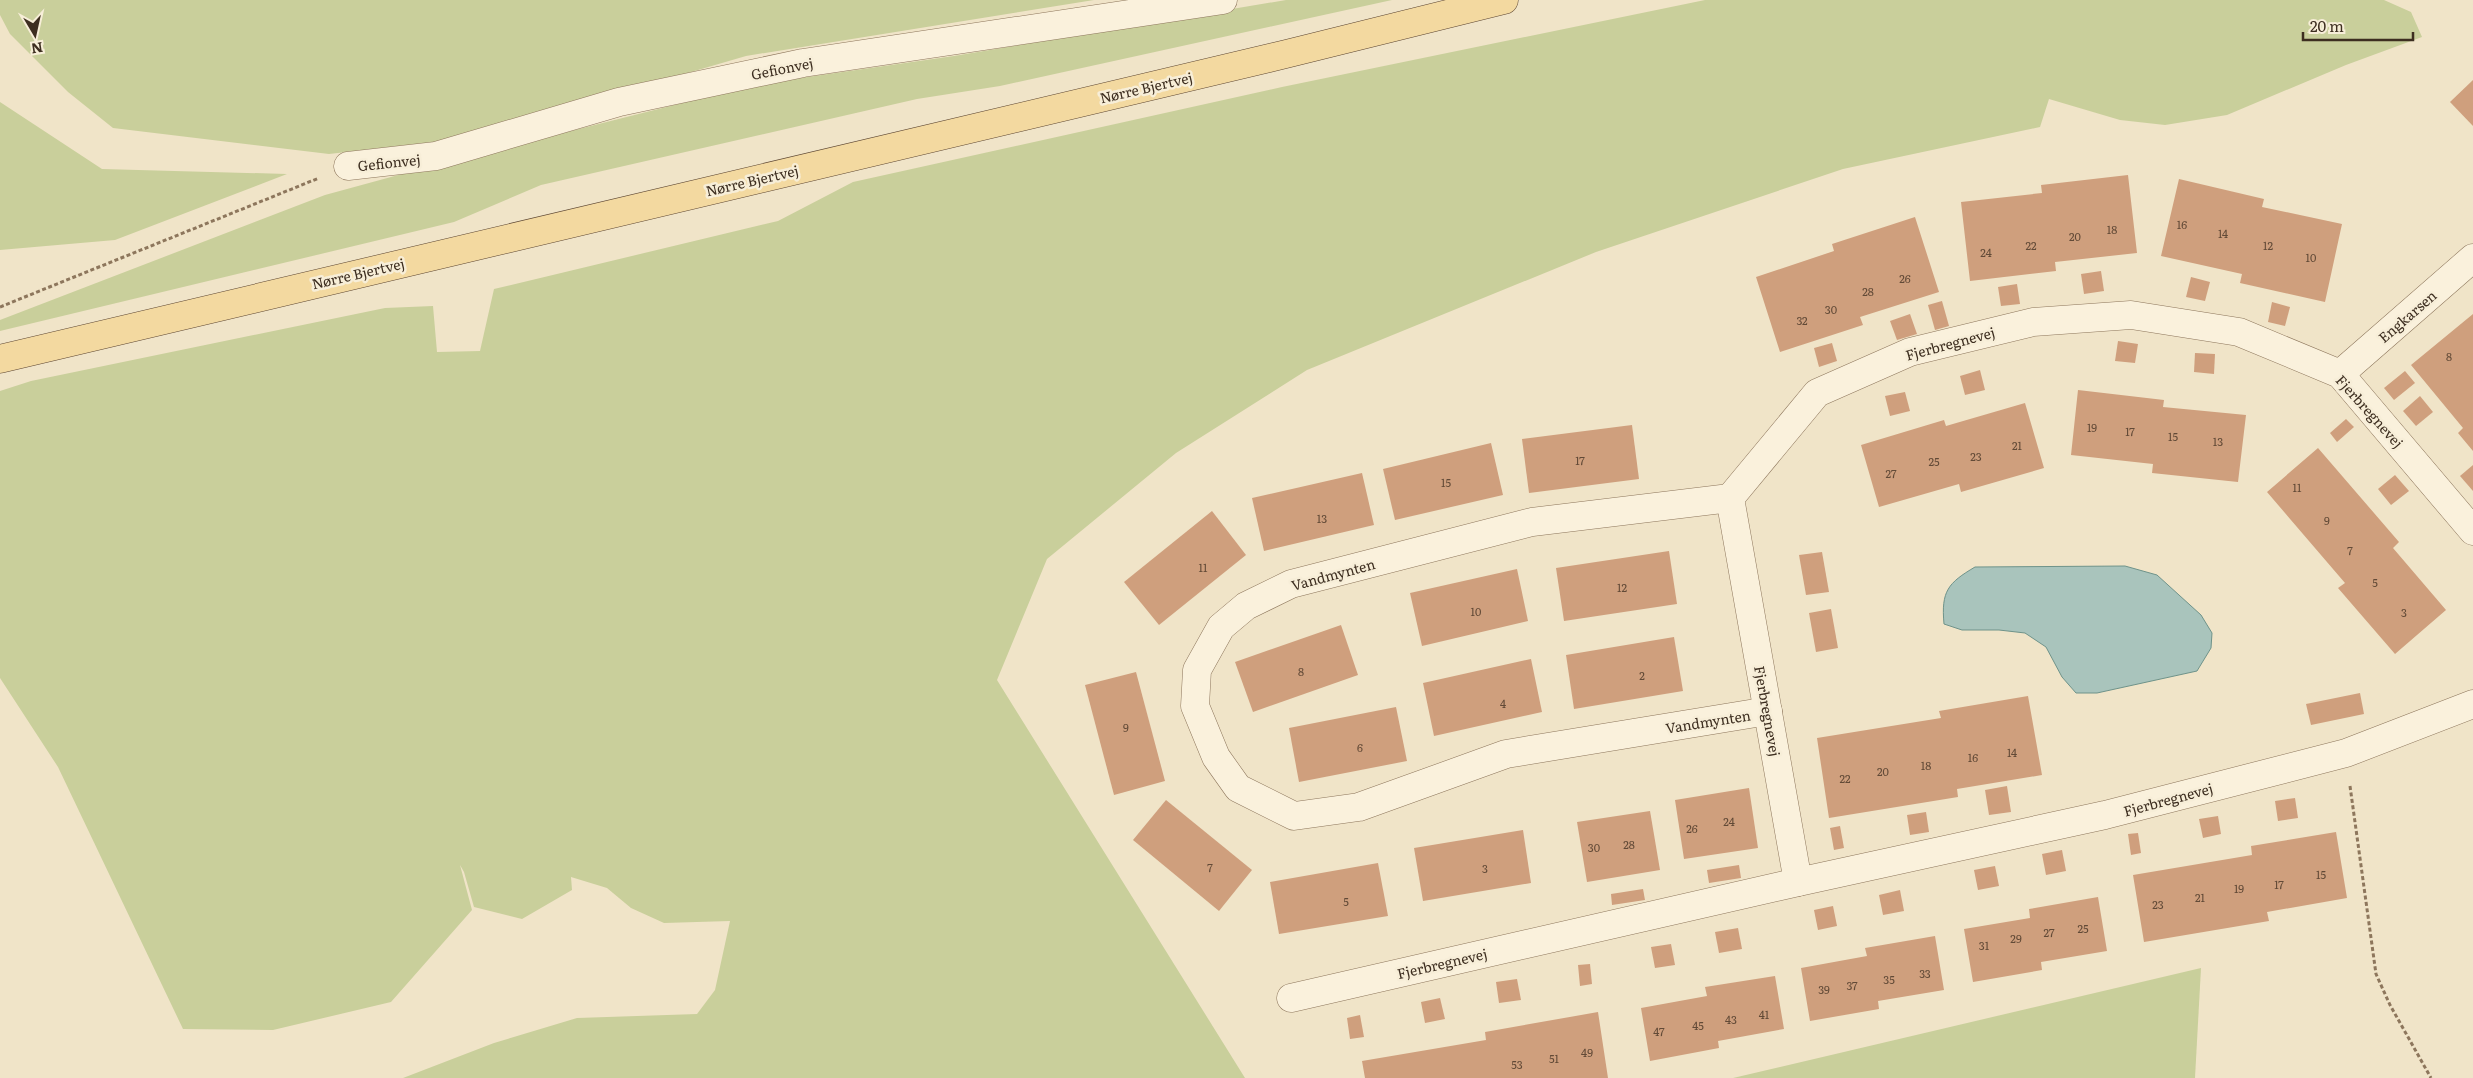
<svg xmlns="http://www.w3.org/2000/svg" width="2473" height="1078" font-family="Literata,serif">
<style>
.green{fill:#c9cf9b}
.water{fill:#a9c4bc;stroke:#6f938a}
.building{fill:#cf9f7d}
.lines{fill:none;stroke-linecap:round;stroke-linejoin:round}
.minor-casing{stroke:#8d765c;stroke-width:29}
.major-casing{stroke:#5b4430;stroke-width:29}
.path{stroke:#8d765c;stroke-width:3;stroke-dasharray:4 2.5;stroke-linecap:butt}
.minor{stroke:#faf1dc;stroke-width:28}
.major{stroke:#f3d9a0;stroke-width:28}
.labels{text-anchor:middle;dominant-baseline:central;stroke-width:5;stroke-linejoin:round;paint-order:stroke}
.number-label{font-size:11px;fill:#624a37}
.street-label{font-size:14px;fill:#3d2e20;stroke:#f7eed8}
</style>
<rect width="100%" height="100%" fill="#f0e4c8"/>
<g class="green">
<path d="M0 0H1094L746 56 461 139 329 154 113 128 68 92 10 34 0 15Z"/>
<path d="M1286 0H1392L1000 86 917 99 541 185 454 222 0 331V320L325 195 435 165 758 84 954 56Z"/>
<path d="M1705 0H2384L2411 12 2422 37 2346 65 2227 115 2165 125 2120 120 2049 99 2040 127 1843 169 1596 252 1307 370 1176 453 1047 559 997 680 1245 1078H403L494 1043 577 1018 697 1014 715 990 730 921 664 923 631 908 607 888 571 877 572 890 522 919 474 907 464 872 460 865 472 910 391 1002 273 1030 183 1029 58 767 0 678V391L31 381 385 308 433 306 437 352 480 351 494 289 778 221 853 182 1282 87Z"/>
<path d="M0 102 102 169 287 174 115 240 0 250Z"/>
<path d="M2201 968 2195 1078H1733Z"/>
</g>
<path class="water" d="M2125 566 2157 575 2201 615 2212 633 2211 648 2197 671 2097 693H2076L2062 677 2046 647 2025 633 1999 630H1962L1944 624C1941 591 1948 583 1975 567Z"/>
<g class="building">
<path d="M2473 80V126L2450 102Z"/>
<path d="M2128 175 2137 253 2055 262 2056 271 1970 281 1961 202 2042 193 2041 185Z"/>
<path d="M2179 179 2264 199 2262 207 2342 224 2325 302 2240 283 2242 274 2161 256Z"/>
<path d="M1915 217 1939 292 1860 317 1863 325 1780 352 1756 277 1834 251 1832 244Z"/>
<path d="M2101 271 2104 291 2084 294 2081 274Z"/>
<path d="M2191 277 2210 282 2205 301 2186 297Z"/>
<path d="M2017 284 2020 304 2001 306 1998 287Z"/>
<path d="M1942 301 1949 326 1935 330 1928 305Z"/>
<path d="M2272 302 2290 307 2285 326 2268 322Z"/>
<path d="M1910 314 1917 334 1897 340 1890 321Z"/>
<path d="M2473 314V451L2458 433 2463 428 2411 365Z"/>
<path d="M2118 341 2138 344 2135 363 2115 361Z"/>
<path d="M1832 343 1837 361 1819 367 1814 348Z"/>
<path d="M2195 353 2215 354 2214 374 2194 372Z"/>
<path d="M1980 370 1985 390 1965 395 1960 376Z"/>
<path d="M2405 371 2415 383 2394 400 2384 388Z"/>
<path d="M2078 390 2164 400 2163 407 2246 415 2238 482 2152 473 2153 464 2071 455Z"/>
<path d="M1905 392 1910 411 1890 416 1885 396Z"/>
<path d="M2420 396 2433 412 2416 426 2403 411Z"/>
<path d="M2025 403 2044 468 1961 492 1959 484 1879 507 1861 445 1944 420 1946 426Z"/>
<path d="M2346 419 2354 427 2337 442 2330 433Z"/>
<path d="M1632 425 1639 479 1529 493 1522 439Z"/>
<path d="M1491 443 1503 495 1395 520 1383 469Z"/>
<path d="M2318 448 2399 542 2393 548 2446 610 2395 654 2338 588 2345 583 2267 492Z"/>
<path d="M2473 465V491L2460 476Z"/>
<path d="M1362 473 1374 525 1264 551 1252 498Z"/>
<path d="M2395 475 2409 491 2391 505 2378 489Z"/>
<path d="M1212 511 1246 555 1159 625 1124 582Z"/>
<path d="M1669 551 1677 604 1564 621 1556 568Z"/>
<path d="M1822 552 1829 592 1806 595 1799 555Z"/>
<path d="M1517 569 1528 621 1422 646 1410 593Z"/>
<path d="M1831 609 1838 648 1816 652 1809 613Z"/>
<path d="M1341 625 1358 675 1253 712 1235 662Z"/>
<path d="M1674 637 1683 691 1574 709 1566 655Z"/>
<path d="M1531 659 1542 712 1434 736 1423 683Z"/>
<path d="M1136 672 1165 781 1114 795 1085 685Z"/>
<path d="M2360 693 2364 714 2311 725 2306 704Z"/>
<path d="M2028 696 2042 775 1957 789 1958 797 1829 818 1817 738 1941 718 1939 711Z"/>
<path d="M1396 707 1407 761 1299 782 1289 728Z"/>
<path d="M2007 786 2011 812 1989 815 1985 790Z"/>
<path d="M1749 788 1758 848 1684 859 1675 800Z"/>
<path d="M2295 798 2298 818 2278 821 2275 801Z"/>
<path d="M1166 800 1252 870 1219 911 1133 840Z"/>
<path d="M1650 811 1660 870 1587 882 1577 822Z"/>
<path d="M1926 812 1929 832 1910 835 1907 815Z"/>
<path d="M2218 816 2221 834 2203 838 2199 819Z"/>
<path d="M1840 826 1844 848 1834 850 1830 828Z"/>
<path d="M1523 830 1531 883 1423 901 1414 848Z"/>
<path d="M2336 832 2347 898 2267 912 2269 921 2144 942 2133 875 2252 855 2251 846Z"/>
<path d="M2138 833 2141 853 2131 855 2128 834Z"/>
<path d="M2062 850 2066 871 2046 875 2042 854Z"/>
<path d="M1378 863 1388 916 1279 934 1270 882Z"/>
<path d="M1739 865 1741 878 1709 883 1707 870Z"/>
<path d="M1995 866 1999 886 1978 890 1974 870Z"/>
<path d="M1643 889 1645 900 1612 905 1611 894Z"/>
<path d="M1900 890 1904 911 1883 915 1879 895Z"/>
<path d="M2098 897 2107 951 2041 962 2042 970 1973 982 1964 929 2030 918 2029 909Z"/>
<path d="M1833 906 1837 926 1818 930 1814 910Z"/>
<path d="M1738 928 1742 949 1719 953 1715 932Z"/>
<path d="M1935 936 1944 990 1878 1001 1879 1009 1810 1021 1801 968 1867 956 1865 948Z"/>
<path d="M1671 944 1675 965 1655 968 1651 947Z"/>
<path d="M1590 964 1592 984 1580 986 1578 965Z"/>
<path d="M1775 976 1784 1029 1718 1041 1719 1048 1650 1061 1641 1008 1707 996 1705 987Z"/>
<path d="M1517 979 1521 1000 1499 1003 1496 982Z"/>
<path d="M1440 998 1445 1019 1425 1023 1421 1002Z"/>
<path d="M1598 1012 1608 1078H1365L1362 1061 1486 1040 1485 1032Z"/>
<path d="M1360 1015 1364 1037 1350 1039 1347 1018Z"/>
</g>
<g class="lines">
<defs>
<g id="minor">
<path d="M348 166 436 156 619 102 803 63 1223 0"/>
<path d="M2340 374 2473 258"/>
<path d="M1730 498 1532 522 1291 584 1246 606 1221 627 1197 670 1195 706 1216 757 1238 788 1294 816 1359 807 1506 754 1768 711"/>
<path d="M1798 882 1730 498 1817 393 1910 352 2033 322 2131 315 2239 332 2340 374 2473 531"/>
<path d="M1291 998 1798 882 2105 815 2346 753 2473 704"/>
</g>
<path id="major" d="M0 359 1286 54 1504 0"/>
</defs>
<use href="#minor" class="minor-casing"/>
<use href="#major" class="major-casing"/>
<g class="path">
<path d="M0 307 319 178"/>
<path d="M2350 786 2376 974 2390 1005 2431 1078"/>
</g>
<use href="#minor" class="minor"/>
<use href="#major" class="major"/>
</g>
<g class="labels">
<g class="number-label">
<text x="2182" y="224">16</text>
<text x="2112" y="229">18</text>
<text x="2223" y="233">14</text>
<text x="2075" y="236">20</text>
<text x="2031" y="245">22</text>
<text x="2268" y="245">12</text>
<text x="1986" y="252">24</text>
<text x="2311" y="257">10</text>
<text x="1905" y="278">26</text>
<text x="1868" y="291">28</text>
<text x="1831" y="309">30</text>
<text x="1802" y="320">32</text>
<text x="2449" y="356">8</text>
<text x="2092" y="427">19</text>
<text x="2130" y="431">17</text>
<text x="2173" y="436">15</text>
<text x="2218" y="441">13</text>
<text x="2017" y="445">21</text>
<text x="1976" y="456">23</text>
<text x="1580" y="460">17</text>
<text x="1934" y="461">25</text>
<text x="1891" y="473">27</text>
<text x="1446" y="482">15</text>
<text x="2297" y="487">11</text>
<text x="1322" y="518">13</text>
<text x="2327" y="520">9</text>
<text x="2350" y="550">7</text>
<text x="1203" y="567">11</text>
<text x="2375" y="582">5</text>
<text x="1622" y="587">12</text>
<text x="1476" y="611">10</text>
<text x="2404" y="612">3</text>
<text x="1301" y="671">8</text>
<text x="1642" y="675">2</text>
<text x="1503" y="703">4</text>
<text x="1126" y="727">9</text>
<text x="1360" y="747">6</text>
<text x="2012" y="752">14</text>
<text x="1973" y="757">16</text>
<text x="1926" y="765">18</text>
<text x="1883" y="771">20</text>
<text x="1845" y="778">22</text>
<text x="1729" y="821">24</text>
<text x="1692" y="828">26</text>
<text x="1629" y="844">28</text>
<text x="1594" y="847">30</text>
<text x="1210" y="867">7</text>
<text x="1485" y="868">3</text>
<text x="2321" y="874">15</text>
<text x="2279" y="884">17</text>
<text x="2239" y="888">19</text>
<text x="2200" y="897">21</text>
<text x="1346" y="901">5</text>
<text x="2158" y="904">23</text>
<text x="2083" y="928">25</text>
<text x="2049" y="932">27</text>
<text x="2016" y="938">29</text>
<text x="1984" y="945">31</text>
<text x="1925" y="973">33</text>
<text x="1889" y="979">35</text>
<text x="1852" y="985">37</text>
<text x="1824" y="989">39</text>
<text x="1764" y="1014">41</text>
<text x="1731" y="1019">43</text>
<text x="1698" y="1025">45</text>
<text x="1659" y="1031">47</text>
<text x="1587" y="1052">49</text>
<text x="1554" y="1058">51</text>
<text x="1517" y="1064">53</text>
</g>
<g class="street-label">
<text transform="translate(782 68) rotate(-11)">Gefionvej</text>
<text transform="translate(1146 87) rotate(-13)">Nørre Bjertvej</text>
<text transform="translate(389 162) rotate(-6)">Gefionvej</text>
<text transform="translate(752 180) rotate(-13)">Nørre Bjertvej</text>
<text transform="translate(358 273) rotate(-13)">Nørre Bjertvej</text>
<text transform="translate(2407 316) rotate(-41)">Engkarsen</text>
<text transform="translate(1950 343) rotate(-15)">Fjerbregnevej</text>
<text transform="translate(2370 411) rotate(48)">Fjerbregnevej</text>
<text transform="translate(1333 574) rotate(-15)">Vandmynten</text>
<text transform="translate(1768 711) rotate(80)">Fjerbregnevej</text>
<text transform="translate(1708 721) rotate(-9)">Vandmynten</text>
<text transform="translate(2168 799) rotate(-15)">Fjerbregnevej</text>
<text transform="translate(1442 963) rotate(-13)">Fjerbregnevej</text>
</g>
</g>
<g transform="translate(35 35) rotate(171)" stroke="#f7eed8" stroke-width="4" paint-order="stroke">
<path d="M0-4L9 19L0 12L-9 19Z" fill="#3d2e20"/>
<text y="-8" font-size="14" font-weight="bold" text-anchor="middle" fill="#3d2e20">N</text>
</g>
<path d="M2303 32v8h110v-8" fill="none" stroke="#3d2e20" stroke-width="2.5"/>
<text x="2310" y="32" font-size="15" fill="#3d2e20" stroke="#f7eed8" stroke-width="4" paint-order="stroke">20 m</text>
</svg>
